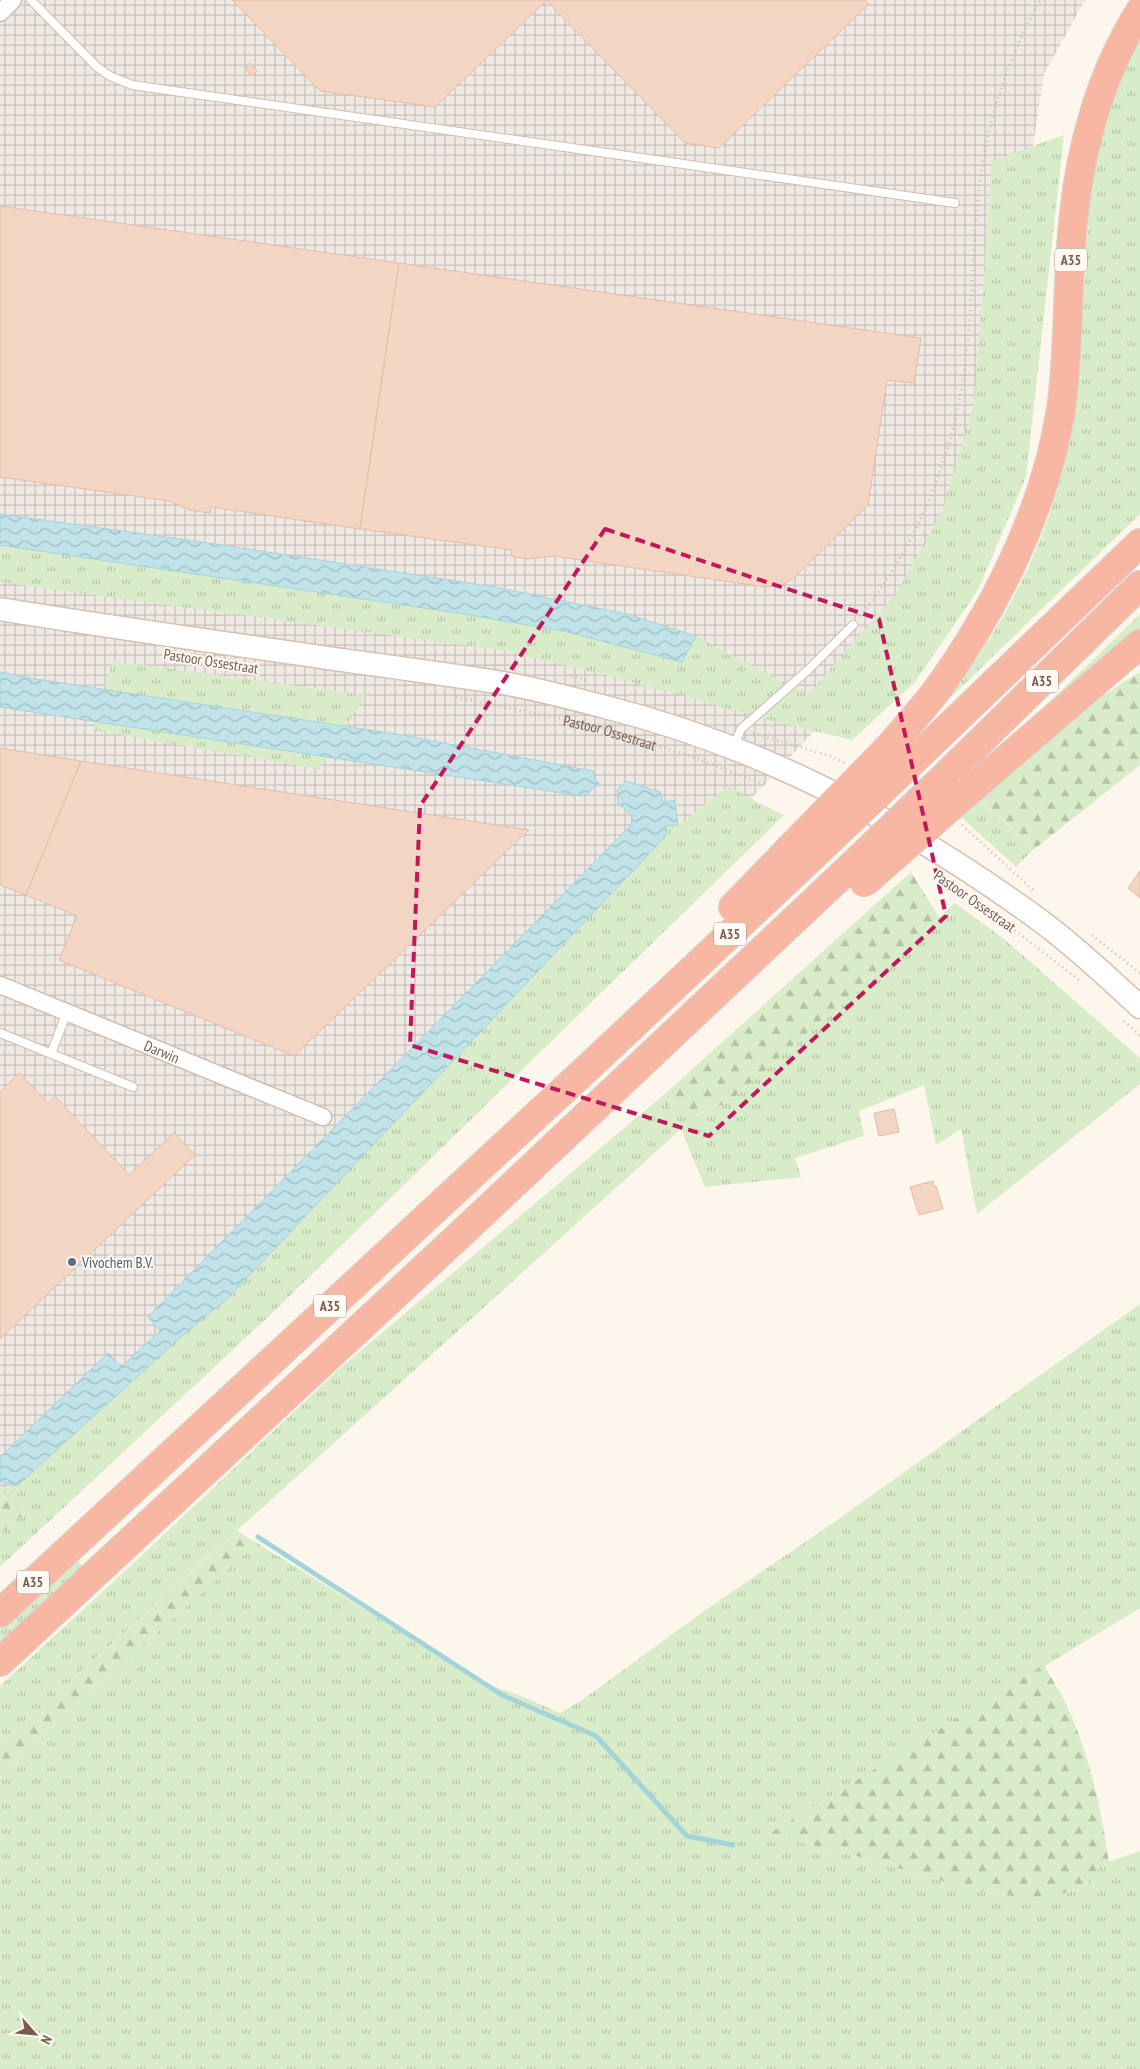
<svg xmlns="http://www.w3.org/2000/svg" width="1140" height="2069" font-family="'PT Sans Narrow',sans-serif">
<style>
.industrial{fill:url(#industrial-grid)}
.grass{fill:url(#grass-tufts)}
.forest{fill:url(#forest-firs)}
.water{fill:url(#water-waves);stroke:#a5d3da}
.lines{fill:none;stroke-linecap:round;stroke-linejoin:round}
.stream{stroke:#a5d3da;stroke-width:5}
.building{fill:#f3d5c3;stroke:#e6bba3}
.lane-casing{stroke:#d1beb0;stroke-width:10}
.street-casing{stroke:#d1beb0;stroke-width:19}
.secondary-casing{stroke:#d6c0b0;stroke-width:25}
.highway-casing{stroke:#dad1cd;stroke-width:30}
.path{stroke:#d9b8a5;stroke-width:3;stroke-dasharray:1 4;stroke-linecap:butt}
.lane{stroke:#fff;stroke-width:8}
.street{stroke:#fff;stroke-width:16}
.secondary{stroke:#fff;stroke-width:22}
.highway{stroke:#f7b7a3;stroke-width:28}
.highway-bridge-casing{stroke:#dad1cd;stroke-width:30;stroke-linecap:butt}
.highway-bridge{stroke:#f7b7a3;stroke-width:28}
.marked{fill:none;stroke:#c2185b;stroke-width:4;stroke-dasharray:10 6;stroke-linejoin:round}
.service-dot{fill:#5c6f8a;stroke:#fffaf3;stroke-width:2}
.labels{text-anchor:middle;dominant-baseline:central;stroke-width:4;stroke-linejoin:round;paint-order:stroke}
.shield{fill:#fffaf3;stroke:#a28b7f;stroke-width:1}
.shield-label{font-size:14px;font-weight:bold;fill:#7a5c4d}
.street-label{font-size:15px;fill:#7a5c4d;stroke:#fffaf3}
.service-label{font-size:15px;fill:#4e5e75;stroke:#fffaf3;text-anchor:start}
</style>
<defs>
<pattern id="industrial-grid" width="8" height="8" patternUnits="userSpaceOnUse" patternTransform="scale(1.25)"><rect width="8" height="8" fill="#efe9e4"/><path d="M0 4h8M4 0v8" fill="none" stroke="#c7c0bb"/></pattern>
<pattern id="grass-tufts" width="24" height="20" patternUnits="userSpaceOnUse" patternTransform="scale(1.25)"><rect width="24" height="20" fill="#d8ecc9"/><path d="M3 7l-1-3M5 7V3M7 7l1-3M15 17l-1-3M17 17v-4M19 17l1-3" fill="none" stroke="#b4c2a5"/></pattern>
<pattern id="forest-firs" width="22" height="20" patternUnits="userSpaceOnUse" patternTransform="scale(1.25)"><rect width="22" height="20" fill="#d8ecc9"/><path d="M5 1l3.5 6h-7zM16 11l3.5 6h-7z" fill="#b4c2a5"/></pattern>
<pattern id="water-waves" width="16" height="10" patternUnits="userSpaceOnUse" patternTransform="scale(1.25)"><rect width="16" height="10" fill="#bfe3e8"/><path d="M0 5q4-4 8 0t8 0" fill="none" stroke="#a0bbbe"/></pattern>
</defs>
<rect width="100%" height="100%" fill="#fdf6ec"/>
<path class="industrial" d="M0 0H1085L1044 74 1020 230 998 402 892 648 746 804 0 1526Z"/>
<g class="grass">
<path d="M1140 34V514L949 699 947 696C961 677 977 659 990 638 1028 577 1056 511 1069 440 1087 347 1080 251 1096 158 1104 114 1122 75 1140 34Z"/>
<path d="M1064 135 1026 477 978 590 915 682 852 740 777 722 614 677 499 650 0 582V545L464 614 563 631 682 662 696 636 808 695 897 592 942 511 974 404 992 161Z"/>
<path d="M1140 614V634L1010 740Z"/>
<path d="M113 661 366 695 319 769 93 730Z"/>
<path d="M729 786 761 804 784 815 267 1318 0 1567V1535L26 1511 3 1489 18 1485 182 1336 227 1299 666 826 678 825Z"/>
<path d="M977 799 1004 821 1032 851 1016 867 959 815Z"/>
<path d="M955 903 1004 939 1140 1058V1084L977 1214 961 1129 936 1145 924 1085 859 1111 864 1136 795 1158 801 1177 705 1187 681 1129 0 1745V1686L139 1558 338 1370 668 1091 663 1099 697 1115 729 1102Z"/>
<path d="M1140 1304V1608L767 1835 846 1853 963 1887 1024 1898H1057L1069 1890 1086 1891 1090 1874 1109 1862 1140 1851V2069H0V1773L257 1543 482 1682 521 1696 560 1713 585 1698 704 1611 833 1523Z"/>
<path d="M68 1552 87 1570 0 1650V1616Z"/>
</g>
<g class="forest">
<path d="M1140 672V765L1032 851 1005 821 977 799 1035 749 1097 699Z"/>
<path d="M911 872 939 917 729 1102C703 1112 683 1125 662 1099L668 1091Z"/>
<path d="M0 1488 26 1511 0 1535Z"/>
<path d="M237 1531 257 1543 0 1773V1745Z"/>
<path d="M1044 1665C1054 1683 1066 1701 1073 1720 1092 1766 1102 1814 1109 1862L1091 1874 1087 1891 1069 1890 1057 1898H1024L963 1887 846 1853 767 1835Z"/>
</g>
<g class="water">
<path d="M0 514 209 543 495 587 627 614 696 636 682 662 563 631 464 614 0 545Z"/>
<path d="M0 672 36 679 396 734 593 771 596 781 599 783 598 786H594L590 792 582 796 0 707Z"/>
<path d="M626 781 660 792 663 802 675 800 678 825 666 826V836L227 1299 182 1336 18 1485 0 1482V1457L108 1353 121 1367 160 1331 148 1317 631 825 632 815 618 804 617 790Z"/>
</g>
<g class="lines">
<path class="stream" d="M258 1537 502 1695 596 1736 687 1836 733 1845"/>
</g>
<g class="building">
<path d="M232 0H547L435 107 320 91Z"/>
<path d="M546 0H865L869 4 719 148 685 143Z"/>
<path d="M250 63 257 71 252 76 245 69Z"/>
<path d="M0 206 399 263 360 529 211 507 210 513 189 510 169 501 0 477Z"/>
<path d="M399 263 921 338 914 383 887 380 868 505 794 578 781 586 765 587 553 556 526 559 511 556 512 550 360 529Z"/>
<path d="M0 748 81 761 26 895 0 885Z"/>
<path d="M81 761 529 830 294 1056 59 960 77 916 26 895Z"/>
<path d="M1140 871V898L1128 888Z"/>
<path d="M19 1073 48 1103 55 1096 129 1175 174 1133 195 1155 0 1339V1092Z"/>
<path d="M894 1109 899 1132 879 1136 874 1113Z"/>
<path d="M933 1181 934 1187 936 1186 943 1209 919 1215 910 1187Z"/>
</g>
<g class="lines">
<defs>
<g id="lane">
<path d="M31 0 97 67 110 76 132 85 955 203"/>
<path d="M733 748 741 729 808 670 853 625"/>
<path d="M0 1033 133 1087"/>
<path d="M51 1054 67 1012"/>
</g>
<g id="street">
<path d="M0 13 13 0"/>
<path id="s2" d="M0 985 323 1117"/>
</g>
<path id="secondary" d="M0 609C116 628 233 644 349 661 400 668 452 675 503 683 537 689 571 698 605 707 757 745 900 820 1027 911 1067 939 1103 973 1140 1007"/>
<g id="highway">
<path d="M890 746C904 729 920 712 934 694 994 612 1045 511 1061 409 1070 345 1066 279 1074 214 1081 144 1102 71 1140 11"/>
<path d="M914 760 1140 543"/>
<path d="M945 776 1140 585"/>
<path d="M970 790 1140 644"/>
<path d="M733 907 793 845"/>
<path d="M0 1613 595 1061 813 856"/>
<path d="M0 1662 463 1232 844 873"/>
</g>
</defs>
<use href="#lane" class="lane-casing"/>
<use href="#street" class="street-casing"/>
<use href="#secondary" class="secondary-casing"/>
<use href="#highway" class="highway-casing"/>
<g class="path">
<path d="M860 616C907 558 941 485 957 412 975 332 969 249 982 168 991 109 1011 52 1040 0"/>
<path d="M571 676 589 681"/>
<path id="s1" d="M456 697 599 727 690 756 766 785"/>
<path d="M753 733 830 756 844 763"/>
<path d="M962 825 1033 890"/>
<path d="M999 918 1079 980"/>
<path d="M1092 935 1140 973"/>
<path d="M1124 1021 1140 1036"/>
</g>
<use href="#lane" class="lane"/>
<use href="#street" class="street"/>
<use href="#secondary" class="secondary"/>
<use href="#highway" class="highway"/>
<defs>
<g id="highway-bridge">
<path d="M793 845 890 746"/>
<path d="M813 856 914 760"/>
<path d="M844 873 945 776"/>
<path d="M864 883 970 790"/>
</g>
</defs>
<use href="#highway-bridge" class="highway-bridge-casing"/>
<use href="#highway-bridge" class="highway-bridge"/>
</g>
<path class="marked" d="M605 529 879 619 946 916 709 1136 410 1045 420 806Z"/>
<circle class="service-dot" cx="72" cy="1262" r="5"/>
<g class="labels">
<g class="shield">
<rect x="1055" y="248.5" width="32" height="23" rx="4"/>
<rect x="1026" y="669.5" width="32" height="23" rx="4"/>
<rect x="714" y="922.5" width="32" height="23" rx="4"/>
<rect x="314" y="1294.5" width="32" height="23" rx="4"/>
<rect x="17" y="1570.5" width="32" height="23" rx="4"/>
</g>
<g class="shield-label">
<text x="1071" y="260">A35</text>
<text x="1042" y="681">A35</text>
<text x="730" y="934">A35</text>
<text x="330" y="1306">A35</text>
<text x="33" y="1582">A35</text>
</g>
<g class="street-label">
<text transform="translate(211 661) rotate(9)">Pastoor Ossestraat</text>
<text stroke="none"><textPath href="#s1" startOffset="158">Pastoor Ossestraat</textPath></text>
<text transform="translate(975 901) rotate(35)">Pastoor Ossestraat</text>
<text stroke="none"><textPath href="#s2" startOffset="175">Darwin</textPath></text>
</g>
<g class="service-label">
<text x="82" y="1262">Vivochem B.V.</text>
</g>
</g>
<g transform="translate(35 2034) rotate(117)" stroke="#fffaf3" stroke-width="4" paint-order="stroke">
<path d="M0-4L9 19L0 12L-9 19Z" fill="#7a5c4d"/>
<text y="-8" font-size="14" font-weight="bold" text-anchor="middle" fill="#7a5c4d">N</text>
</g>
</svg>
